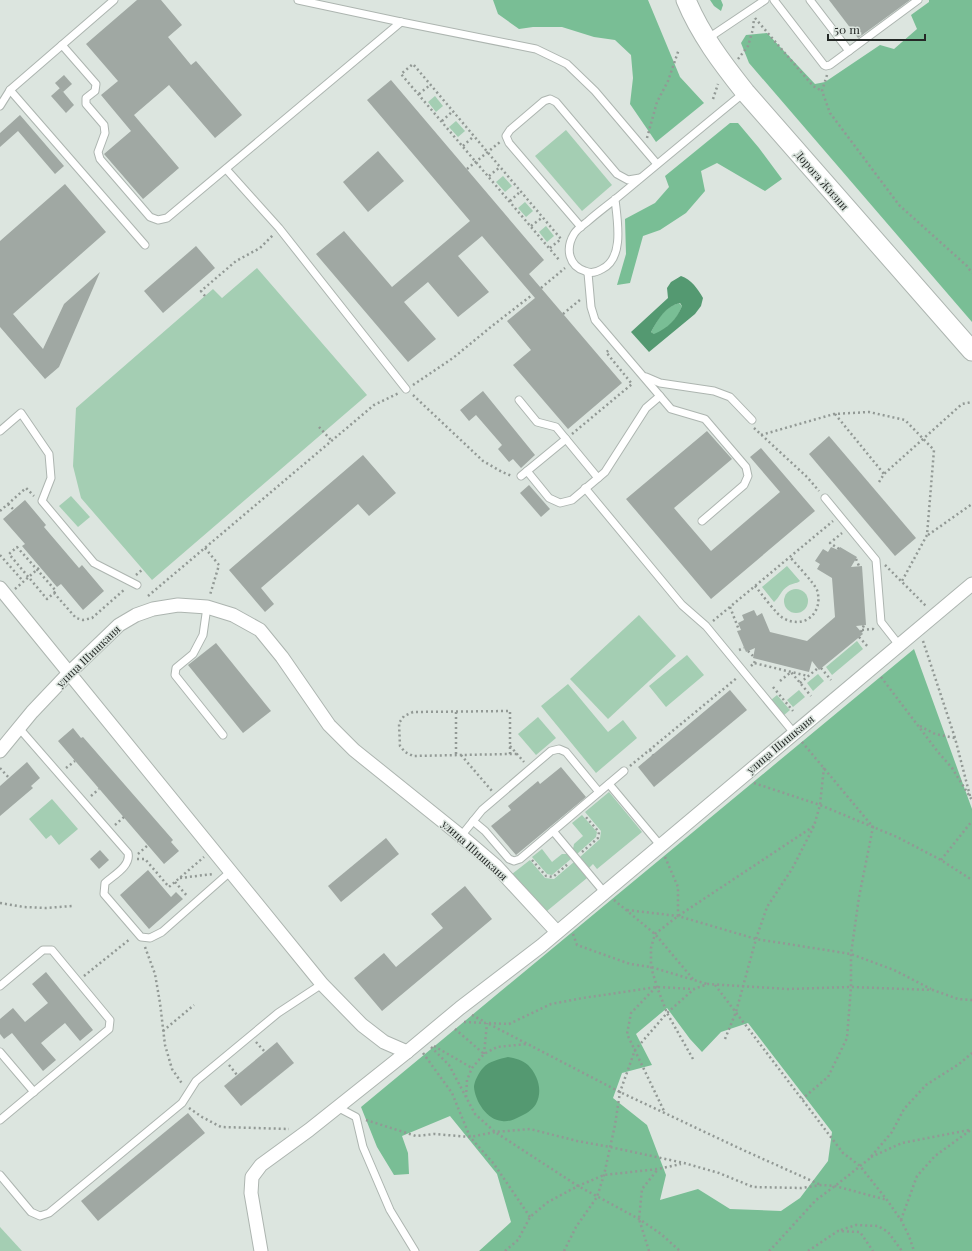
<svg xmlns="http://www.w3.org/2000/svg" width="972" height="1251" font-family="'Playfair Display',serif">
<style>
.green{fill:#a4ceb3}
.forest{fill:#79be95;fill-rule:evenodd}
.water{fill:#549971;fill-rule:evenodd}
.building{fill:#a0a8a3}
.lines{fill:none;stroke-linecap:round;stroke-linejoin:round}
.service-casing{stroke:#adb5b0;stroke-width:9}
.minor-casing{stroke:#adb5b0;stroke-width:15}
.secondary-casing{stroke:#adb5b0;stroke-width:21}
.path{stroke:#929995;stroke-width:2.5;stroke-dasharray:2 3;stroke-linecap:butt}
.service{stroke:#fff;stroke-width:7}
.minor{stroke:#fff;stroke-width:13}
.secondary{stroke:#fff;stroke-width:19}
.labels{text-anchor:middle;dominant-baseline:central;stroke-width:3;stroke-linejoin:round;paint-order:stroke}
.street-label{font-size:11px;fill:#242826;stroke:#dce5df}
</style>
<rect width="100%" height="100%" fill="#dce5df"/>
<g class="green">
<path d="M435 96 443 106 436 112 428 102Z"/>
<path d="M456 121 465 131 458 137 449 127Z"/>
<path d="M566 130 612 185 582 211 535 156Z"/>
<path d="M503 176 512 186 505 192 496 182Z"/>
<path d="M525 202 533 211 526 217 518 208Z"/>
<path d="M546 226 554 236 547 242 539 232Z"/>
<path d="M257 268 367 395 152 580 81 498 73 466 76 408 213 289 222 298Z"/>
<path d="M71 496 90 517 78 527 59 506Z"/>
<path d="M787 566 800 581C796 584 792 583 788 586 781 590 780 597 774 602L762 587Z"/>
<circle cx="796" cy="601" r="12"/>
<path d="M639 615 676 656 608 719 570 679Z"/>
<path d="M857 641 863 649 832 675 826 667Z"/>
<path d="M687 655 704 675 666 707 649 686Z"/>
<path d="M818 674 824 681 813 691 807 683Z"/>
<path d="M568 684 608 732 623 720 637 738 596 773 541 706Z"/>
<path d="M799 690 805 697 793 707 787 700Z"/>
<path d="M777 695 790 710 783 716 771 700Z"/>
<path d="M538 717 556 738 536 755 518 734Z"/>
<path d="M609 792 642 832 597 869 593 864 589 868 580 857 600 839 601 831 585 812Z"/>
<path d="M52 799 78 829 59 845 51 835 46 839 29 819Z"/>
<path d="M582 815 597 832 596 837 577 854 573 849 574 844 583 836 572 823Z"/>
<path d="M542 849 552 862 562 854H567L571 859 552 875 547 874 532 857Z"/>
<path d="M530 860 545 878 554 879 574 862 587 878 547 911 512 874Z"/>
<path d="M0 1227 22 1251H0Z"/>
</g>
<g class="forest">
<path d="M493 0H648L680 77 704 103 656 142 630 104 633 78 631 55 615 40 594 37 562 27H533L519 29 498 14Z"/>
<path d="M710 0H721L723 5 721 11 714 6Z"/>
<path d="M929 0H972V322L749 63 741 43 746 35 767 33 815 84 825 82 880 45 894 49 917 29 911 15 929 2Z"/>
<path d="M730 123H738L759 148 782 179 765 191 717 163 701 171 705 191 686 213 660 230 643 236 630 283 617 285 626 254 625 219 655 203 669 187 665 176Z"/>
<path d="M679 303 682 306C676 321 669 327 655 335L651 332C658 318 665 307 679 303Z"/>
<path d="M914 649 972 809V1251H479L511 1222 497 1174 450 1116 402 1136 408 1153 409 1174 394 1175 377 1147 361 1107ZM667 1008 690 1039 702 1052 721 1032 748 1023 832 1132 828 1161 800 1198 781 1211 730 1209 698 1189 660 1200 666 1175 647 1125 613 1098 622 1073 652 1065 636 1034Z"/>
</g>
<g class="water">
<path d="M681 276C691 279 698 289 703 298L701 306 695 314 649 352 631 332 668 298 667 288 671 282ZM680 303 682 306C676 320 668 328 654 334L651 332C658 319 666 306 680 303Z"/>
<path d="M508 1057C515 1058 522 1060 528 1065 538 1075 543 1091 536 1104 532 1110 526 1114 519 1117 514 1120 507 1122 502 1121 487 1120 475 1101 474 1087 474 1082 479 1072 483 1068 489 1061 500 1059 508 1057Z"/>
</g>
<g class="building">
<path d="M137 0H161L182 25 168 37 191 65 196 61 242 115 215 138 169 85 134 115 179 168 143 199 104 154 131 131 101 95 118 81 86 44Z"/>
<path d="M829 0H910L858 38Z"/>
<path d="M64 75 72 84 63 92 55 83Z"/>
<path d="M391 80 544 260 529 274 622 383 568 429 513 365 531 350 507 321 535 298 482 236 458 256 489 292 458 317 428 282 404 302 436 339 408 362 316 254 344 231 392 287 470 221 367 100Z"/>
<path d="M60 88 74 105 66 113 51 96Z"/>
<path d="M20 115 64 166 55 174 18 131 0 147V133Z"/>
<path d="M378 151 404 181 368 212 343 182Z"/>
<path d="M65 184 106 232 13 314 43 349 64 304 100 272 59 367 45 379 0 327V241Z"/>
<path d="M196 246 215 268 163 313 144 291Z"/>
<path d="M483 391 535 455 521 468 513 459 509 462 498 449 502 445 476 415 469 421 460 410Z"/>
<path d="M707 431 732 459 674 508 711 551 780 492 750 457 761 448 815 511 711 599 626 499Z"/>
<path d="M829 436 916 538 895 556 809 454Z"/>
<path d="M363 455 396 493 369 516 358 504 261 588 274 604 265 612 229 570Z"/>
<path d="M529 485 550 509 541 517 520 493Z"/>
<path d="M25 500 46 525 44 527 79 568 82 565 104 591 83 610 61 584 57 587 22 546 25 544 3 519Z"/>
<path d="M831 547 838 550 840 547 857 557 851 567 862 566 866 625 856 626 863 634 819 670 812 661 809 672 753 658 755 648 746 652 737 631 741 630 738 623 744 620 742 615 754 610 757 616 762 613 770 632 807 641 835 617 832 578 817 569 820 564 815 561 823 549 828 552Z"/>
<path d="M216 643 271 711 243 733 188 665Z"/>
<path d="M730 690 747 710 654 787 638 767Z"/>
<path d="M73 728 81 738 83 737 173 840 171 842 179 851 164 864 58 741Z"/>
<path d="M27 762 40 778 31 786 33 788 0 816V786Z"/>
<path d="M561 767 586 797 516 855 491 826 511 810 508 806 538 781 540 784Z"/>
<path d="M386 838 399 854 341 902 328 886Z"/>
<path d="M100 850 109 860 99 869 90 859Z"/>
<path d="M148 870 171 897 176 892 183 899 149 929 120 895Z"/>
<path d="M465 886 492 919 382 1011 354 978 384 953 396 967 443 928 431 914Z"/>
<path d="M46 972 93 1030 80 1041 65 1023 41 1043 56 1060 43 1071 12 1033 4 1039 0 1034V1019L13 1008 25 1022 48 1003 32 984Z"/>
<path d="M277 1042 294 1063 241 1106 224 1086Z"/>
<path d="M188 1113 205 1133 98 1221 81 1201Z"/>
</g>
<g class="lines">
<defs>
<g id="service">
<path d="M298 0 401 22 536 49 567 64 595 91 657 164"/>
<path d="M774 0 824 65 826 66 830 65 918 0"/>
<path d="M810 0 849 51"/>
<path d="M707 39 765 0"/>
<path d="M62 45 96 84 95 91 86 98V104L104 125 105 133 98 152 100 159 150 217 158 220 167 218 401 22"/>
<path d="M10 90 145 245"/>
<path d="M0 106 10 90 114 0"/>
<path d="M226 169 279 228 406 389"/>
<path d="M615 199C617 219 625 258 602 269 597 272 591 274 585 271 569 266 565 249 574 234 577 229 583 225 587 222 597 213 608 205 618 197 660 162 702 127 745 92"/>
<path d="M581 227 509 143 506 136 510 130 544 101 550 99 556 102 617 174 628 180 640 178"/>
<path d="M588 273 591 307 595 320 671 409 705 419 746 467 748 476 744 485 702 521"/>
<path d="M646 377 660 383 714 391 730 397 752 420"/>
<path d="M519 400 537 422 556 427 598 478"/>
<path d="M0 431 21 413 49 454 51 478 42 501 94 563 137 585"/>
<path d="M527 471 549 498 560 503 572 500 605 472 646 408 660 396"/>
<path d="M521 476 566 439"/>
<path d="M585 488 682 605 706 626 794 733"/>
<path d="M825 498 876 560 881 622 899 645"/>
<path d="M207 607 203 635 193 654 176 668 175 675 223 735"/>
<path d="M19 728 128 853C131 866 114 875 105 883L104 894 141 937 150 938 162 932 230 872"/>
<path d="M609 784 660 845"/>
<path d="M473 821 485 831 509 859 514 861 520 859 624 771"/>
<path d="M553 831 604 892"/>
<path d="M461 836 482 810 551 751 559 749 566 752 599 792"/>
<path d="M0 986 43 950H52L110 1020 109 1029 0 1120"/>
<path d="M0 1052 34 1092"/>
<path d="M337 1107 356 1117 363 1147 390 1210 415 1251"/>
<path d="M0 1175 31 1212 40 1216 49 1213 182 1103 196 1081 278 1013 322 984"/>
</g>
<g id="minor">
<path d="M0 588 322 984 362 1025 384 1042 407 1052"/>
<path d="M0 751 32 712 69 673 119 625 136 615 153 609 178 605 207 607 233 615 260 630 282 657 329 725 354 750 461 836 496 866 557 932"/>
<path d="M261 1251 251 1193 252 1177 261 1165 309 1130 407 1052 460 1008 541 946 972 584"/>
</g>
<path id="secondary" d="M686 0C700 34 722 63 745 92L972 351"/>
</defs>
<use href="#service" class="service-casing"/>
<use href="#minor" class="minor-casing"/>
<use href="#secondary" class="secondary-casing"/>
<g class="path">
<path d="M755 18 813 86 822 91"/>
<path d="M738 59 748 46 753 29 754 18"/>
<path d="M827 75 822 91 830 113 899 205 967 266 972 273"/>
<path d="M419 94 430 85"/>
<path d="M713 99 718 84"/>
<path d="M442 121 453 111"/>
<path d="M647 138 657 102 668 81 679 49"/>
<path d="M463 146 474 136"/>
<path d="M467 169 500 142"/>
<path d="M489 176 500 167"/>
<path d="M510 201 521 191"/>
<path d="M531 226 543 217"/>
<path d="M550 248 561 239 413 64 401 74 560 261"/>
<path d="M541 288 565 268"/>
<path d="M205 296 201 291 236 261 260 248 273 235"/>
<path d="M563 314 581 299"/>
<path d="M413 385 453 358 492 326 532 295"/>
<path d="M413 395 483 461 502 472 512 476"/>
<path d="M835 414 884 474"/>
<path d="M319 427 331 440"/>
<path d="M754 428 807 477 819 491"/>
<path d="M572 434 632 384 606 352 610 350"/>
<path d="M761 435 834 414 869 412 905 420 934 450 927 535 902 581"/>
<path d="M879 482 884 474 962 404 972 402"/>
<path d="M8 504 14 510 13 511"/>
<path d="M0 511 26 488 34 496"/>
<path d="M928 535 972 504"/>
<path d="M205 548 219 565 210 595"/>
<path d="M839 549 830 543 842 533"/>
<path d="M0 555 23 581"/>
<path d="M856 559 859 566"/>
<path d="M885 565 927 607"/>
<path d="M136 575 143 569"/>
<path d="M755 586C761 593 777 615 783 618 804 630 824 613 817 590 814 583 796 564 790 557"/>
<path d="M15 589 40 567"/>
<path d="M54 593 56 591 17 547 9 554 47 599 54 593 76 618 83 620 92 618 125 589"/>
<path d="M148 596 374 405 399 393"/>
<path d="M730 607 739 630"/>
<path d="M713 621 833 521"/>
<path d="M862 630 873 629 875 631"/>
<path d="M861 632 864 625"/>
<path d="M859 637 869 648"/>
<path d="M923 641 955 738 970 796"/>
<path d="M739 650 744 648"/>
<path d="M748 651 753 656"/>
<path d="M754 663 756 659"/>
<path d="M751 666 754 663 808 676"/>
<path d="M821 668 831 680"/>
<path d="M881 677 938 752 952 768 972 800"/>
<path d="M780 681 791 672 811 696"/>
<path d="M800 683 818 668"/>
<path d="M773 687 793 711"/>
<path d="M456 712V755"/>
<path d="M920 726 935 734 955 738"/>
<path d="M802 742 873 827 859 897 851 954V987L847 1038 828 1077 802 1099"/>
<path d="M510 746 524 762"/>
<path d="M650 750 653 755"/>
<path d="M510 754V711L413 712 404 716 399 723 400 746 405 752 413 756 510 754H518"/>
<path d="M461 755 492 791"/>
<path d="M630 766 738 677"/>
<path d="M0 768 9 778"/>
<path d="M66 768 75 761"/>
<path d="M754 783 820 805 897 837 941 860 972 880"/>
<path d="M91 796 99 789"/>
<path d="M115 825 124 817"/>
<path d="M582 852 598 838 599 832 585 816"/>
<path d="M138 854 148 845"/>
<path d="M665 857 678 887V915"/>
<path d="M137 859H145L169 887 204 857"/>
<path d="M532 860 546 876 553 877 569 863"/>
<path d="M941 860 972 821"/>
<path d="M180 878 213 874"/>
<path d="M175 882 188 897"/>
<path d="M614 900 655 934 693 979"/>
<path d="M0 903 24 907 45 908 72 906"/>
<path d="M627 910 678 916 756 939 851 954 894 970 931 989"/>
<path d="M573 934 577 945 630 964 651 967 707 984"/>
<path d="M145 947 155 974 160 1003 165 1045 172 1069 183 1085"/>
<path d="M84 976 130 939"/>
<path d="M715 985 843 1153 860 1166 887 1200 901 1220 909 1236 914 1251"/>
<path d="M656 987 631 1013 627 1034 665 1113"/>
<path d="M472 1015 485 1022"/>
<path d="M464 1022 509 1024 551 1004 583 998 657 987 694 989 708 984 788 989 851 987 933 990 958 999 972 1000"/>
<path d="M489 1024 620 1092 743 1150 821 1185"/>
<path d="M455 1029 484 1054"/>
<path d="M163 1031 194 1005"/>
<path d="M725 1039 736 1012 756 939 767 907 792 869 814 826 820 805 824 767"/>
<path d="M256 1042 265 1052"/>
<path d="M434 1046 472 1068"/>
<path d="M431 1047 449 1065 475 1114 495 1132 578 1186 639 1219 661 1234 680 1251"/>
<path d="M423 1053 452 1093 470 1137 494 1164 530 1217"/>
<path d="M484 1054 487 1023"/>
<path d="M693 1059 667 1013 657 987 651 967V948L655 934 678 916 814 826"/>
<path d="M229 1065 237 1075"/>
<path d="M466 1097 467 1080 472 1068 484 1054 497 1047 527 1044"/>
<path d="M189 1108 202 1117 221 1127 289 1129"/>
<path d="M366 1120 416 1136 434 1134 470 1137 495 1132 530 1129 577 1141 610 1147 684 1163 719 1173 753 1187 801 1188 822 1185 835 1186 887 1200"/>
<path d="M871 1157 902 1143 969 1130"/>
<path d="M901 1220 917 1176 935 1156 972 1129"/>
<path d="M841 1230 856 1225 878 1226 888 1232 902 1251"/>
<path d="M505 1251 518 1240 530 1217 548 1202 578 1186 604 1175 658 1169 681 1164"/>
<path d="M564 1251 576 1227 597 1197 604 1175 615 1125 620 1092 635 1050 667 1013 694 989"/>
<path d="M649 1251 639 1219 642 1189 658 1169"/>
<path d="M769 1251 774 1246 816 1200 835 1186 869 1159 892 1132 904 1109 926 1085 959 1064 972 1053"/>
<path d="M808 1251 838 1231 860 1232 873 1251"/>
</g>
<use href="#service" class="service"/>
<use href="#minor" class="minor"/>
<use href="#secondary" class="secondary"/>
</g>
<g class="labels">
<g class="street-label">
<text transform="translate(822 180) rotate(49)">Дорога Жизни</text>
<text transform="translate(88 656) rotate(-44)">улица Шишканя</text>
<text transform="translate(780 744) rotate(-40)">улица Шишканя</text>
<text transform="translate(475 850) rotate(42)">улица Шишканя</text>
</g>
</g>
<path d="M828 34v6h97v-6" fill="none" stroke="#242826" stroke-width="2"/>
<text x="834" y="34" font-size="12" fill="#242826" stroke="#dce5df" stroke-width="3" paint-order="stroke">50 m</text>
</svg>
